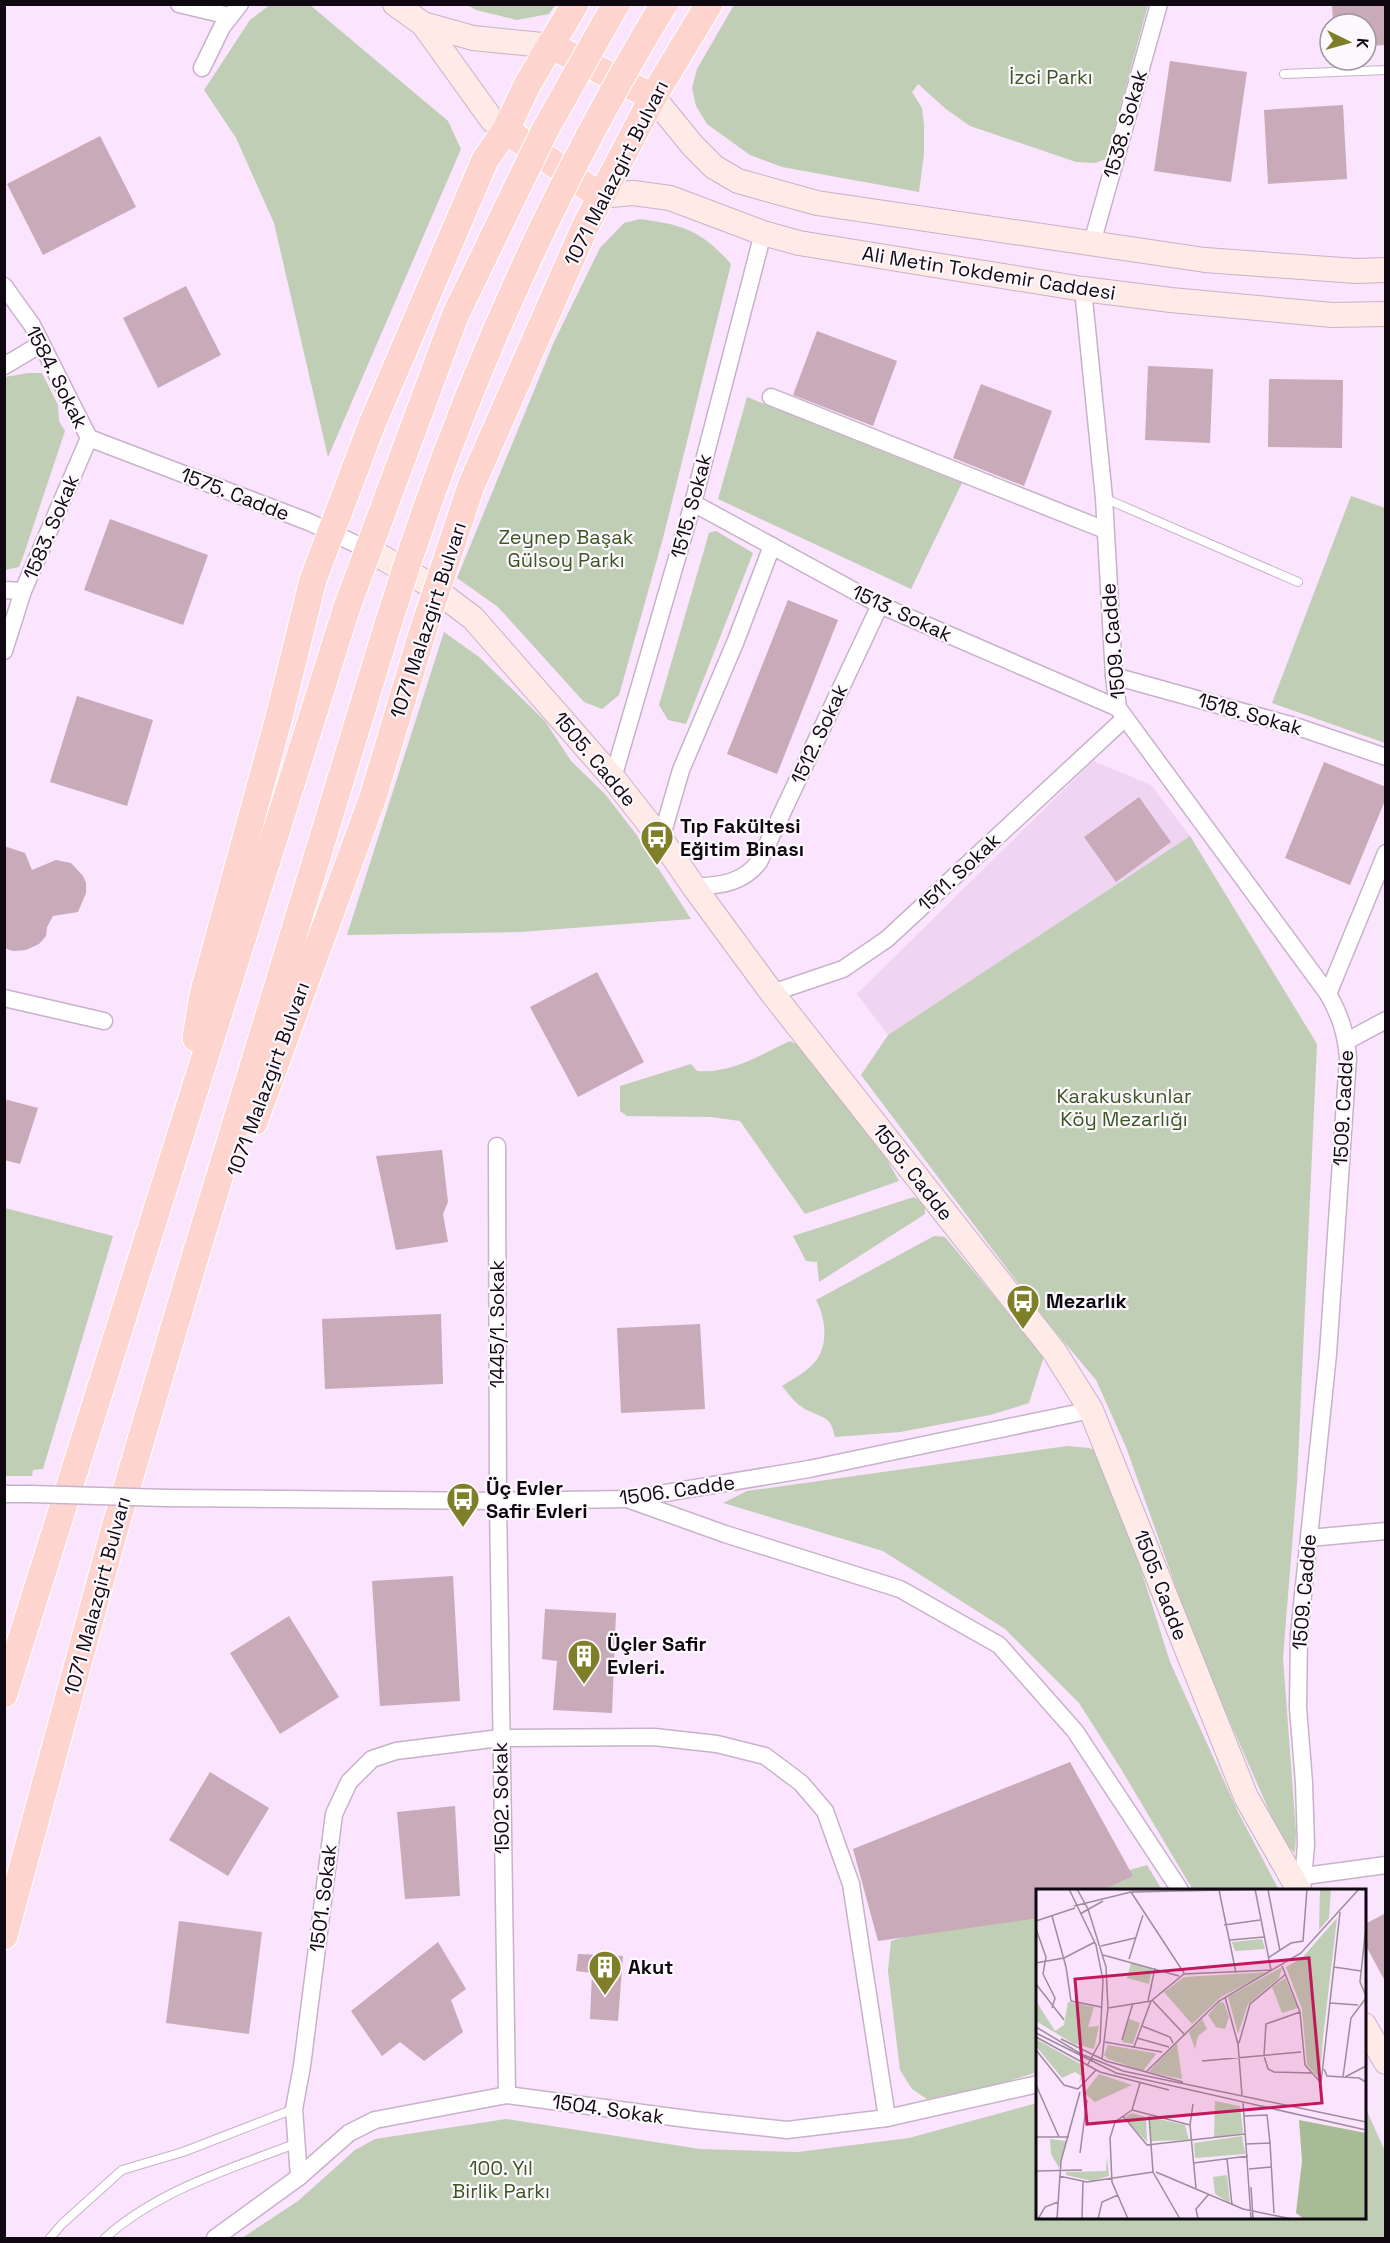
<svg xmlns="http://www.w3.org/2000/svg" width="1390" height="2243" font-family="'Space Grotesk',sans-serif">
<style>
.built{fill:#f0d5f3}
.green{fill:#bfceb4}
.building{fill:#c8aab9}
.lines{fill:none;stroke-linecap:round;stroke-linejoin:round}
.lane-casing{stroke:#c7b2ca;stroke-width:10}
.street-casing{stroke:#c7b2ca;stroke-width:19}
.secondary-casing{stroke:#c7b2ca;stroke-width:26}
.primary-casing{stroke:#fff;stroke-width:29}
.lane{stroke:#fff;stroke-width:8}
.street{stroke:#fff;stroke-width:16}
.secondary{stroke:#feeae6;stroke-width:24}
.primary{stroke:#fed5ce;stroke-width:27}
.street-bridge-casing{stroke:#c7b2ca;stroke-width:19;stroke-linecap:butt}
.primary-bridge-casing{stroke:#fff;stroke-width:29;stroke-linecap:butt}
.street-bridge{stroke:#fff;stroke-width:16}
.primary-bridge{stroke:#fed5ce;stroke-width:27}
.labels{text-anchor:middle;dominant-baseline:central;stroke-width:4.5;stroke-linejoin:round;paint-order:stroke}
.park-label{font-size:20px;fill:#3a5621;stroke:#fdf8fd}
.street-label{font-size:20px;fill:#0f0810;stroke:#fdf8fd}
.poi-label{font-size:20px;font-weight:bold;fill:#0f0810;stroke:#fdf8fd;text-anchor:start}
.inset-road{fill:none;stroke:#9d8c9e;stroke-width:1.5}
.view{fill:#c2185b;fill-opacity:0.15;stroke:#c2185b;stroke-width:3}
.inset-edge{fill:none;stroke:#0f0810;stroke-width:3}
</style>
<rect width="100%" height="100%" fill="#fbe4fd"/>
<path class="built" d="M1093 761 1151 785 1190 836 888 1035 857 994Z"/>
<g class="green">
<path d="M271 4 310 5 448 121 461 149 328 457 274 223 236 138 204 90 250 20Z"/>
<path d="M467 5H555L549 14 517 20 476 10Z"/>
<path d="M734 5V4L1148 5 1106 159 1095 163 1076 162 970 126 946 109 918 84 912 92 922 108 924 125V154L919 192 782 167 750 155 707 124 696 106 692 88 697 69Z"/>
<path d="M640 219C683 225 701 230 731 264L663 538 619 695 602 709 584 702 498 607 457 578 554 342 600 248 624 223Z"/>
<path d="M28 373H42L58 405 59 421 65 431 24 554 19 567 5 570V377Z"/>
<path d="M747 397 962 483 911 589 718 499Z"/>
<path d="M1351 496 1385 508V743L1272 703Z"/>
<path d="M716 531 753 553 686 724 668 720 659 705 709 533Z"/>
<path d="M444 632 479 657 545 721 571 761 605 794 636 834 691 919 520 932 347 935Z"/>
<path d="M1190 836 1317 1044 1297 1483 1283 1658 1296 1832 1295 1853 1282 1840 1198 1649 1126 1447 1096 1380 1048 1323 861 1075 888 1035Z"/>
<path d="M790 1041 802 1047 872 1133 899 1181 805 1214 740 1121 711 1117 627 1116 620 1111V1086L691 1064 697 1071C731 1074 760 1055 790 1041Z"/>
<path d="M914 1197 925 1204V1214L819 1282 817 1262 806 1261 793 1236Z"/>
<path d="M5 1208 113 1236 43 1469 33 1470 32 1476H5Z"/>
<path d="M934 1236 945 1237 1044 1356 1029 1403 990 1415 900 1432 835 1437C831 1413 818 1418 802 1407 794 1402 788 1393 782 1386 793 1379 805 1373 814 1363 829 1347 826 1318 816 1300Z"/>
<path d="M1067 1446 1089 1448 1097 1451 1116 1490 1170 1662 1239 1814 1279 1890H1193L1121 1769 1079 1703 1005 1629 883 1551 723 1503 747 1491Z"/>
<path d="M1147 1865 1162 1890H1061Z"/>
<path d="M1037 1897V2072L990 2087 927 2099 912 2089 900 2070 888 1971 891 1941Z"/>
<path d="M1037 2103 1038 2218H1364L1365 2107 1385 2151V2238H242L298 2201 355 2150 375 2139 506 2119 700 2149 798 2152 909 2138Z"/>
</g>
<g class="building">
<path d="M1332 4H1386V45L1366 46V24H1333Z"/>
<path d="M1170 61 1247 72 1231 182 1154 171Z"/>
<path d="M1343 105 1347 179 1268 184 1264 110Z"/>
<path d="M100 136 136 207 43 255 7 184Z"/>
<path d="M186 286 221 355 158 388 123 318Z"/>
<path d="M817 331 897 361 873 426 793 395Z"/>
<path d="M1148 366 1213 369 1210 443 1145 440Z"/>
<path d="M1269 379 1343 380 1342 448 1268 447Z"/>
<path d="M981 384 1052 411 1024 486 953 458Z"/>
<path d="M110 519 208 555 183 625 84 590Z"/>
<path d="M788 600 838 620 777 774 727 754Z"/>
<path d="M77 696 153 720 127 806 50 782Z"/>
<path d="M1324 762 1386 787V798L1350 885 1285 858Z"/>
<path d="M1139 797 1171 842 1116 882 1084 837Z"/>
<path d="M4 846 25 853 32 870 56 860 71 863 83 876 86 883V893L78 912 53 916 47 927 46 936 39 944 26 950 13 951 4 948Z"/>
<path d="M597 972 644 1062 578 1097 530 1007Z"/>
<path d="M4 1099 38 1108 20 1164 4 1160Z"/>
<path d="M442 1150 448 1202 443 1214 448 1242 396 1250 376 1156Z"/>
<path d="M441 1314 443 1384 325 1389 322 1319Z"/>
<path d="M700 1324 705 1409 621 1413 617 1328Z"/>
<path d="M453 1576 460 1701 380 1706 372 1581Z"/>
<path d="M545 1609 616 1613 612 1713 553 1710 557 1661 542 1659Z"/>
<path d="M289 1616 339 1697 280 1734 230 1653Z"/>
<path d="M1070 1762 1133 1876 1102 1890H1038V1918L878 1941 853 1849Z"/>
<path d="M210 1772 269 1808 228 1876 169 1840Z"/>
<path d="M455 1806 460 1896 405 1899 397 1812Z"/>
<path d="M1386 1913V1983L1365 1944V1924Z"/>
<path d="M179 1921 262 1932 249 2034 166 2023Z"/>
<path d="M438 1942 466 1989 451 2000 463 2032 424 2061 400 2042 382 2056 351 2011Z"/>
<path d="M578 1954 623 1956 618 2021 590 2019 592 1973 576 1971Z"/>
</g>
<g class="lines">
<defs>
<g id="lane">
<path d="M1284 74 1386 70"/>
<path d="M1104 498 1298 582"/>
<path d="M50 2238 62 2224 122 2170 183 2152 294 2109"/>
<path d="M105 2238C158 2190 230 2169 297 2143"/>
</g>
<g id="street">
<path d="M179 4 229 16"/>
<path d="M202 68 222 27 240 4"/>
<path d="M1092 243 1159 4"/>
<path d="M4 286 32 325 89 438"/>
<path d="M1083 289 1104 498 1114 676 1118 708 1328 994C1340 1015 1346 1033 1348 1058L1328 1354 1299 1634 1298 1708 1304 1783 1306 1845 1302 1890"/>
<path d="M4 366 41 344"/>
<path d="M771 397 1105 530"/>
<path d="M89 438 309 522 375 553"/>
<path d="M693 503 880 605 1118 708"/>
<path d="M4 590 23 591"/>
<path d="M4 651 23 591 89 438"/>
<path d="M1114 676 1301 728 1386 757"/>
<path d="M613 778 693 503 763 233"/>
<path d="M661 839 681 770 735 643 772 546"/>
<path d="M694 887C720 885 742 884 759 862L880 605"/>
<path d="M772 993 843 969 887 939 1124 719"/>
<path d="M1328 994 1386 853"/>
<path d="M4 998 104 1021"/>
<path d="M1347 1041 1386 1020"/>
<path d="M497 1146 498 1501 507 2095"/>
<path d="M4 1494H31"/>
<path d="M166 1498 498 1501 629 1499 809 1469 1091 1410"/>
<path d="M630 1500 725 1534 900 1589 999 1645 1075 1731 1180 1890"/>
<path d="M1309 1538 1386 1531"/>
<path d="M1305 1876 1386 1865"/>
<path d="M299 2177 294 2109 302 2066 334 1814 349 1782 372 1759 396 1751 500 1738 654 1737 717 1744 765 1756 801 1783 825 1811 851 1884 887 2118"/>
<path d="M215 2238 299 2177 349 2133 375 2120 507 2095 695 2120 787 2130 887 2118 1038 2084"/>
</g>
<g id="secondary">
<path d="M395 4 423 24 492 120 506 130"/>
<path d="M423 24 473 38 552 46"/>
<path d="M653 97 693 146 714 167 738 181 817 203 1205 260 1356 271 1386 270"/>
<path d="M600 196 633 193 670 198 763 233 799 243 1083 289 1171 300 1332 315 1386 314"/>
<path d="M378 555 425 582 473 618 613 778 661 839 694 887 772 993 1054 1351 1091 1410 1246 1797 1299 1890"/>
<path d="M1364 2025 1386 2062"/>
</g>
<g id="primary">
<path d="M552 46 653 97"/>
<path d="M506 130 600 196"/>
<path d="M372 424 485 160 506 130 527 85 575 4"/>
<path d="M471 486 585 227 653 97 709 4"/>
<path d="M196 1038 203 995 278 721 313 580"/>
<path d="M254 1122 373 797 422 634"/>
<path d="M4 1694 347 607"/>
<path d="M4 1936 114 1531 195 1257 389 621"/>
</g>
</defs>
<use href="#lane" class="lane-casing"/>
<use href="#street" class="street-casing"/>
<use href="#secondary" class="secondary-casing"/>
<use href="#primary" class="primary-casing"/>
<use href="#lane" class="lane"/>
<use href="#street" class="street"/>
<use href="#secondary" class="secondary"/>
<use href="#primary" class="primary"/>
<defs>
<path id="street-bridge" d="M31 1494 166 1498"/>
<g id="primary-bridge">
<path d="M313 580 372 424"/>
<path d="M347 607 455 316 545 130 616 4"/>
<path d="M389 621C456 405 547 197 664 4"/>
<path d="M422 634 471 486"/>
</g>
</defs>
<use href="#street-bridge" class="street-bridge-casing"/>
<use href="#primary-bridge" class="primary-bridge-casing"/>
<use href="#street-bridge" class="street-bridge"/>
<use href="#primary-bridge" class="primary-bridge"/>
</g>
<defs>
<symbol id="bus-pin" viewBox="-11 -11 22 30"><path d="M0 17L-7.5 6A9.5 9.5 0 1 1 7.5 6Z" fill="#7e7f28" stroke="#fdf8fd"/><path d="M-5-6H5V4H4V6H2V4H-2V6H-4V4H-5ZM-3.5-4V0h7V-4ZM-3.5 1.2v1.5H-2V1.2ZM2 1.2v1.5H3.5V1.2Z" fill="#fff"/></symbol>
<symbol id="building-pin" viewBox="-11 -11 22 30"><path d="M0 17L-7.5 6A9.5 9.5 0 1 1 7.5 6Z" fill="#7e7f28" stroke="#fdf8fd"/><path d="M-4-6H4V6H1V3H-1V6H-4ZM-2.5-4.3h1.7v1.8h-1.7ZM.8-4.3h1.7v1.8H.8ZM-2.5-1h1.7V.8h-1.7ZM.8-1h1.7V.8H.8Z" fill="#fff"/></symbol>
</defs>
<g fill-rule="evenodd">
<use href="#bus-pin" x="638" y="818" width="38" height="52"/>
<use href="#bus-pin" x="1004" y="1282" width="38" height="52"/>
<use href="#bus-pin" x="444" y="1480" width="38" height="52"/>
<use href="#building-pin" x="565" y="1637" width="38" height="52"/>
<use href="#building-pin" x="586" y="1948" width="38" height="52"/>
</g>
<g class="labels">
<g class="park-label">
<text x="1051" y="77">İzci Parkı</text>
<text x="566" y="537">Zeynep Başak<tspan x="566" dy="23">Gülsoy Parkı</tspan></text>
<text x="1124" y="1096">Karakuskunlar<tspan x="1124" dy="23">Köy Mezarlığı</tspan></text>
<text x="501" y="2168">100. Yıl<tspan x="501" dy="23">Birlik Parkı</tspan></text>
</g>
<g class="street-label">
<text transform="translate(1125 124) rotate(-74)">1538. Sokak</text>
<text transform="translate(616 173) rotate(-63)">1071 Malazgirt Bulvarı</text>
<text transform="translate(989 273) rotate(9)">Ali Metin Tokdemir Caddesi</text>
<text transform="translate(57 377) rotate(63)">1584. Sokak</text>
<text transform="translate(235 494) rotate(21)">1575. Cadde</text>
<text transform="translate(691 506) rotate(-75)">1515. Sokak</text>
<text transform="translate(51 527) rotate(-67)">1583. Sokak</text>
<text transform="translate(902 613) rotate(25)">1513. Sokak</text>
<text transform="translate(428 620) rotate(-72)">1071 Malazgirt Bulvarı</text>
<text transform="translate(1113 641) rotate(-95)">1509. Cadde</text>
<text transform="translate(1250 714) rotate(16)">1518. Sokak</text>
<text transform="translate(819 734) rotate(-65)">1512. Sokak</text>
<text transform="translate(595 759) rotate(50)">1505. Cadde</text>
<text transform="translate(959 872) rotate(-43)">1511. Sokak</text>
<text transform="translate(268 1079) rotate(-70)">1071 Malazgirt Bulvarı</text>
<text transform="translate(1343 1108) rotate(-87)">1509. Cadde</text>
<text transform="translate(913 1172) rotate(52)">1505. Cadde</text>
<text transform="translate(497 1324) rotate(-90)">1445/1. Sokak</text>
<text transform="translate(677 1490) rotate(-8)">1506. Cadde</text>
<text transform="translate(1161 1585) rotate(69)">1505. Cadde</text>
<text transform="translate(1304 1592) rotate(-85)">1509. Cadde</text>
<text transform="translate(97 1596) rotate(-75)">1071 Malazgirt Bulvarı</text>
<text transform="translate(501 1798) rotate(-91)">1502. Sokak</text>
<text transform="translate(323 1898) rotate(-83)">1501. Sokak</text>
<text transform="translate(608 2109) rotate(8)">1504. Sokak</text>
</g>
<g class="poi-label">
<text x="680" y="826">Tıp Fakültesi<tspan x="680" dy="23">Eğitim Binası</tspan></text>
<text x="1046" y="1301">Mezarlık</text>
<text x="486" y="1488">Üç Evler<tspan x="486" dy="23">Safir Evleri</tspan></text>
<text x="607" y="1644">Üçler Safir<tspan x="607" dy="23">Evleri.</tspan></text>
<text x="628" y="1967">Akut</text>
</g>
</g>
<g transform="translate(1036 1889)">
<rect width="330" height="330" fill="#fbe4fd"/>
<path d="M295 0 293 29 283 41 284 1ZM301 29 287 148 284 190 271 176 266 120 250 78 266 69ZM226 50 229 60 199 62 196 53ZM95 74 116 80 113 95 91 89ZM246 78 243 89 212 115 202 145 192 108ZM233 83 185 108 156 135 128 103 148 88ZM249 89 262 119 246 124 236 98ZM0 112 19 142 28 136 32 113 58 118 52 138 63 137 58 160 38 155 0 132ZM183 113 188 114 193 128 189 140 180 138 172 126ZM93 130 104 134 97 155 86 153ZM166 130 171 140 162 147 159 160 153 143ZM0 150 48 177V185L43 194 45 187 39 183 26 189 0 157ZM141 154 146 190 113 183 116 179ZM72 156 118 164 120 165 107 182 72 170 68 166ZM63 185 96 196 59 213 48 204ZM179 212 204 217 207 244 178 249ZM96 224 110 228 111 253 91 232 90 227ZM114 228 149 236 153 251 114 252ZM206 247 209 265 159 269 158 254ZM14 250 30 252 23 279 15 265ZM71 268 73 287 56 292 30 286V283L70 282ZM191 286 194 314 179 305 177 288Z" fill="#bfceb4"/>
<path d="M263 231 330 244V330H268L260 324 266 272Z" fill="#a6bb96"/>
<path class="inset-road" d="M33 0 60 56 67 91 64 153 51 177M41 0 52 20 70 78 72 119 66 170M219 0 235 81M183 1 200 84M232 1 244 62M95 3 148 84M38 17 95 3 237 0M44 25 67 12M16 27 30 78 35 112 65 118M0 32 39 19M188 36 224 31M330 37 324 93 330 107M0 40 10 68 7 85 19 109 16 119M194 51 228 48M65 57 99 49M67 66 143 87M232 69 255 54 267 52 271 0M93 70 107 26M0 74 28 69 59 53M246 77 264 123 269 176 285 194M298 78 325 82M0 95 28 131M189 108 202 155 206 206M116 111 148 145M112 112 119 79M294 114 322 116M72 119 115 112 148 85 236 81M264 123 230 135 228 167 232 180 238 183 276 184M106 137 134 148 137 154M0 138 45 165 87 182 330 233M0 144 80 184 330 241M0 148 64 183 133 201M101 149 133 158M25 150 70 172 147 193M86 151 97 114M69 153 126 163M203 154 214 115 250 85M98 158 115 112M0 161 28 196 42 200M166 172 265 163M288 180 291 187 323 189 330 193M110 183 183 112 265 64 323 0M307 188 315 129 330 109M309 188 330 177M285 194 304 23M0 196 23 248M42 200 60 181M207 213 215 330M157 215 154 236 160 299M96 221 104 194M96 221 154 236M87 227 111 256 209 245M113 227 117 283 144 330M208 227 231 226 234 254M0 248H33M210 255 234 254 238 324M44 264 51 211M191 270 196 316M158 274 212 267M213 280 235 278M0 282 46 281M120 283 207 320 256 330M23 287 51 293 117 283M215 298 217 330M2 330 9 318 22 313M21 330 25 272 44 203M46 330 47 292M62 330 66 313 82 306M92 330 76 293 74 249 79 233 96 221M162 330 160 320 173 305"/>
<path class="view" d="M273 69 286 214 51 235 39 90Z"/>
<rect width="330" height="330" class="inset-edge"/>
</g>
<rect width="1390" height="2243" fill="none" stroke="#0f0810" stroke-width="12"/>
<g transform="translate(1348 42) rotate(95)"><circle r="28" fill="#fdf8fd" stroke="#9e989e" stroke-width="1.5"/>
<path d="M0-4.5L10 22L0 15L-10 22Z" fill="#7e7f28"/>
<text y="-9" font-size="16" font-weight="bold" text-anchor="middle" fill="#0f0810">K</text>
</g>
</svg>
